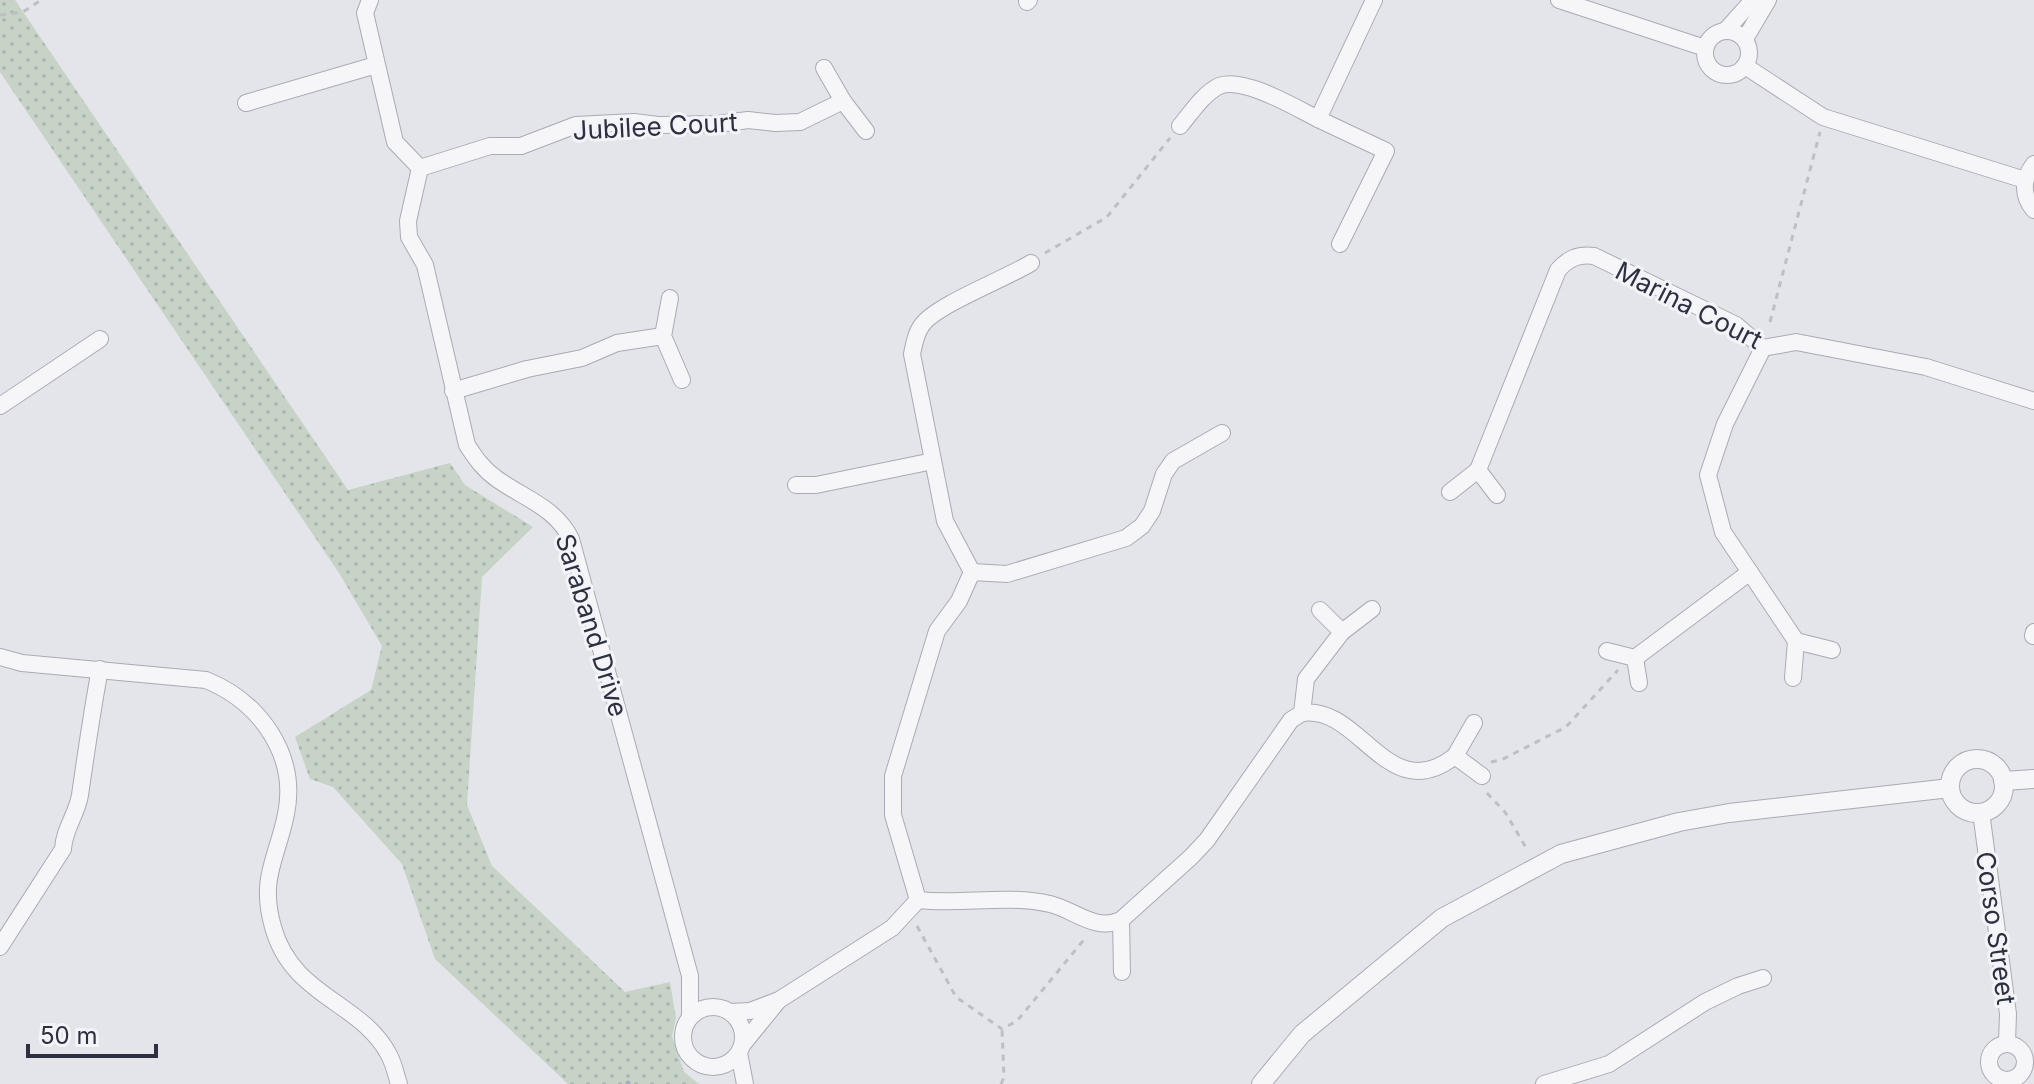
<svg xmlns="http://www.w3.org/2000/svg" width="2034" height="1084" font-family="Inter,sans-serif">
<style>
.grass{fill:url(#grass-dots)}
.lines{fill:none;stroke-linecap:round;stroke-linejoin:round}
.stream{stroke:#a3adc5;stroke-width:5}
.minor-casing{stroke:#a9abb4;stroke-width:18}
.tertiary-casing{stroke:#a9abb4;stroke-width:20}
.path{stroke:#bebfc5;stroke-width:3;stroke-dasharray:6 6;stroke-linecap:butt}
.minor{stroke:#f6f6f9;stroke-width:16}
.tertiary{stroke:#f6f6f9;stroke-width:18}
.labels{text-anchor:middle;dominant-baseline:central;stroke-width:6;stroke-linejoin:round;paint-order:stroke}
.street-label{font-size:26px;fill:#2d3040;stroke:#f3f4f7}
</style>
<defs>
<pattern id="grass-dots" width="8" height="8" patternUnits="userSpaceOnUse" patternTransform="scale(2)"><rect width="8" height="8" fill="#c6d3c6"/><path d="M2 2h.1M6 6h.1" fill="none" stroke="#aab5ab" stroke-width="1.8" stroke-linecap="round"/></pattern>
</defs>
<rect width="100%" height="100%" fill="#e4e5ea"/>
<path class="grass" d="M0 0H15L348 490 450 463 465 485 533 527 482 577 467 805 492 866 625 992 670 982 676 1018 672 1036 684 1072 699 1084H568L435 959 402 864 333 787 310 779 295 737 371 690 382 646 339 573 0 72Z"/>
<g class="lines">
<path class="stream" d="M628 1083V1084"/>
<defs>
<g id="minor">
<path d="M370 0 365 13 395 142 420 168 408 221 409 237 425 265 467 445C476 459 484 470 497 479 525 499 555 507 571 539L690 976V1016"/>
<path d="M1559 0 1705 48"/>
<path d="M1027 2 1029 0"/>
<path d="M1726 30 1753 0"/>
<circle cx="1727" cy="53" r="22"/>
<path d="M1745 39 1768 0"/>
<path d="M1745 66 1823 117 2025 180"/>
<path d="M824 68 843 101 866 131"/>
<path d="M246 103 376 65"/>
<path d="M1180 126C1191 113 1203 94 1219 86 1243 76 1296 108 1318 119"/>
<path d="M2034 164C2022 179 2022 196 2034 210"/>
<path d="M420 168 490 146H521L576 125 634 122 658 125 718 124 748 120 775 123 800 122 843 101"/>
<path d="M1340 244 1386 151 1318 119 1374 0"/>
<path d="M670 298 663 336 682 380"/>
<path d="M1763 348 1725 424 1708 475 1723 532 1796 641 1793 678"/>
<path d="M453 391 527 369 582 358 617 343 663 336"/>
<path d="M0 406 100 339"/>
<path d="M1478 470 1558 270C1569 258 1578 254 1594 256L1736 325 1763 348 1796 342 1926 367 2034 401"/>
<path d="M796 485H816L933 461"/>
<path d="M1450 492 1478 470 1497 495"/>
<path d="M972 572 945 521 912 354C914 344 916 333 922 325 936 305 1005 279 1031 263"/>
<path d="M1320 610 1342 632 1372 609"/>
<path d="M2033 636 2034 632"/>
<path d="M1796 641 1832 650"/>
<path d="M1607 651 1635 658 1639 683"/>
<path d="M0 657 22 663 206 680C260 702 298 755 286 814 277 859 259 878 273 927 292 997 362 1002 389 1055 394 1064 396 1075 399 1084"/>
<path d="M1635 658 1750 572"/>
<path d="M1302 713C1360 704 1388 809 1455 756"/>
<path d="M1474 723 1455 756 1482 776"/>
<path d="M1981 812 2008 1014 2007 1043"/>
<path d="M918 900 893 815V776L937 631 959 601 972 572 1007 574 1126 538 1142 526 1152 511 1164 474 1173 461 1222 433"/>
<path d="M1121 920 1122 972"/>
<path d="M0 947 63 849C64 829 77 814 80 795 86 753 92 711 100 669"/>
<circle cx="713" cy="1037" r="30"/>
<path d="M730 1012 750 1011 779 1000 892 928 918 900C964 905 1004 894 1050 904 1075 910 1095 932 1121 920L1191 857 1207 840 1291 720 1302 713 1306 679 1342 632"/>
<circle cx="2007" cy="1062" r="18"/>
<path d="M743 1044 778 1001"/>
<path d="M739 1053 745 1084"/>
<path d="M1544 1084 1609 1064 1705 1002 1738 986 1763 978"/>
</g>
<g id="tertiary">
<circle cx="1977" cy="786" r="27"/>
<path d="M2003 781 2034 779"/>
<path d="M1261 1084 1302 1034 1442 918 1561 854 1679 822 1729 813 1950 788"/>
</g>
</defs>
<use href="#minor" class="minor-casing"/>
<use href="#tertiary" class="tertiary-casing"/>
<g class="path">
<path d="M0 15 23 12 41 0"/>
<path d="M1045 253 1107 217 1170 138"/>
<path d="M1770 322 1820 132"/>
<path d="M1491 762 1501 760 1566 727 1618 670"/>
<path d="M1487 793 1505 812 1528 851"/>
<path d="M917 926 956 997 1002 1029 1017 1021 1087 936"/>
<path d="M1001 1084 1004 1077 1002 1029"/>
</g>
<use href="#minor" class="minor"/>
<use href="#tertiary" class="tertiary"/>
</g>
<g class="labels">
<g class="street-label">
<text transform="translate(655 126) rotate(-3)">Jubilee Court</text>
<text transform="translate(1689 305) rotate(27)">Marina Court</text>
<text transform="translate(592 625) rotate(73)">Saraband Drive</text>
<text transform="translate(1996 928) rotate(82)">Corso Street</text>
</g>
</g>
<path d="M28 1044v12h128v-12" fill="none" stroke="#2d3040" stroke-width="4"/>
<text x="40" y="1044" font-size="24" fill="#2d3040" stroke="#f3f4f7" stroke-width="6" paint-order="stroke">50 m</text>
</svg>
